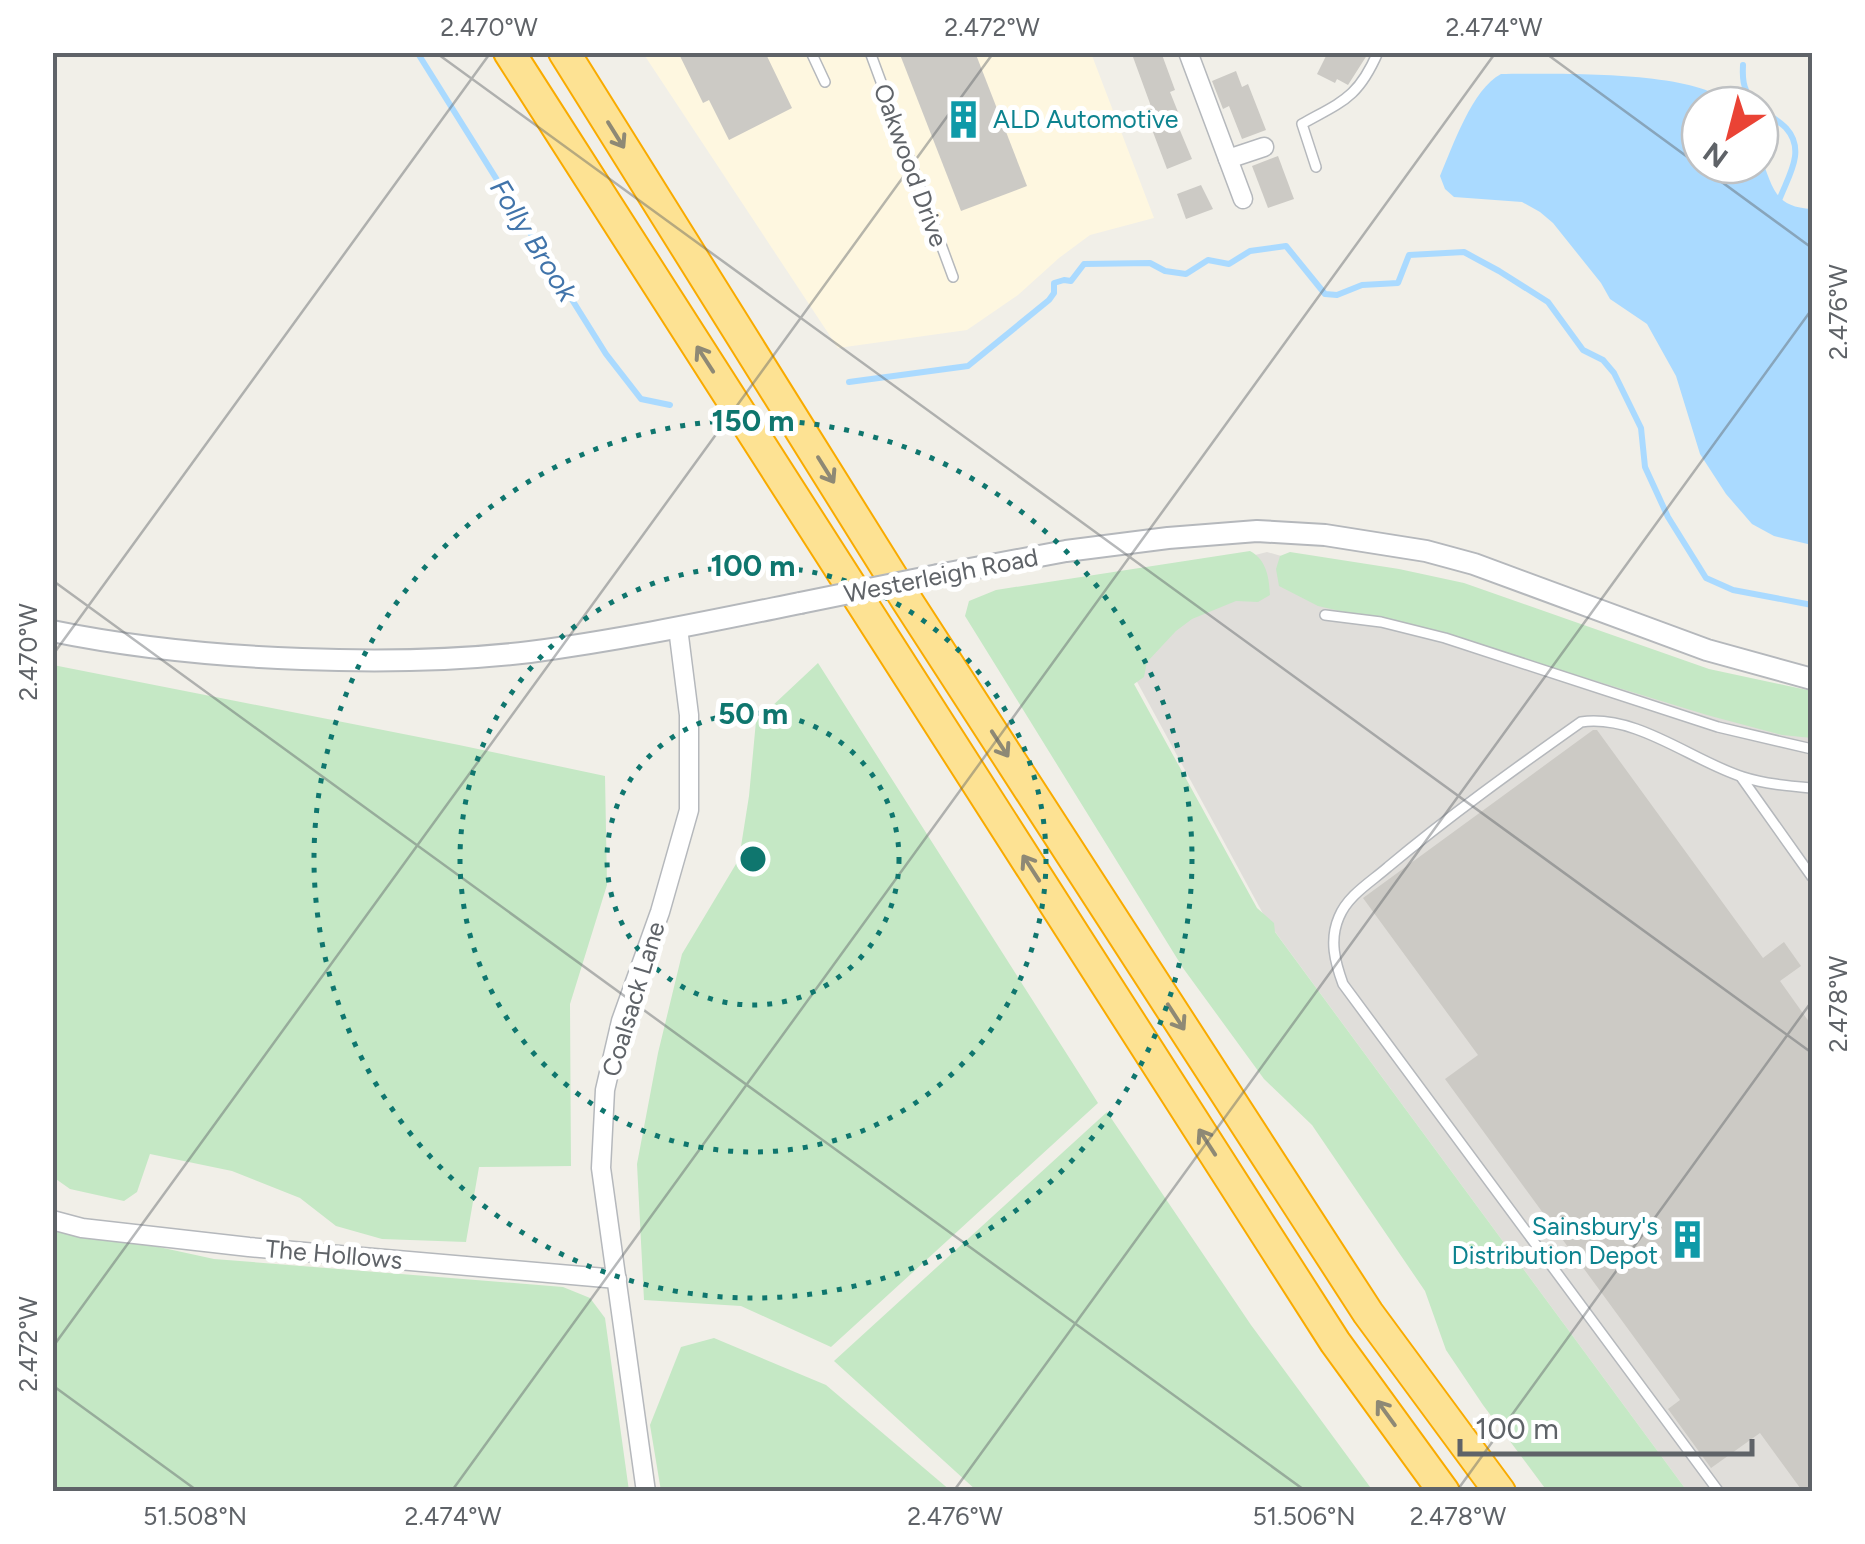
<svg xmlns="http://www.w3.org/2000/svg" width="1865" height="1544" font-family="Figtree,sans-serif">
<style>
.commercial{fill:#fef7e0}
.industrial{fill:#e0deda}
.green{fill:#c5e8c5}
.water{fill:#aadaff}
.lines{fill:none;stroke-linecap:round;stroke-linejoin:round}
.stream{stroke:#aadaff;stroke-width:6}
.building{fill:#cccac5}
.service-casing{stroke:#b5b8bc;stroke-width:12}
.minor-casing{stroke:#b5b8bc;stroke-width:21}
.tertiary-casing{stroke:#b5b8bc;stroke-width:24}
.motorway-casing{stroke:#f9ab00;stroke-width:34}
.service{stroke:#fff;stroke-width:9}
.minor{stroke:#fff;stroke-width:18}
.tertiary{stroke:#fff;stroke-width:20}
.motorway{stroke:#fde293;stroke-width:30}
.tertiary-bridge-casing{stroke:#b5b8bc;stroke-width:24;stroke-linecap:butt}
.tertiary-bridge{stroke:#fff;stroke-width:20}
.oneway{stroke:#8e8975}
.ticks{fill:none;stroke:#5f6368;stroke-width:2.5;stroke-opacity:0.45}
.ring{fill:none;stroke:#0f766e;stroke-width:5;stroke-dasharray:5 10}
.labels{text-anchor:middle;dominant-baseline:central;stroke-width:10;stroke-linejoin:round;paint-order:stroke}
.culture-label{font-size:25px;fill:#0d838f;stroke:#fff;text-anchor:start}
.street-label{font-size:25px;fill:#5f6368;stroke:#fff}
.water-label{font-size:28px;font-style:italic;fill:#4174aa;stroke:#fff}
.centre{fill:#0f766e;stroke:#fff;stroke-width:5}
.ring-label{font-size:30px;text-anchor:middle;font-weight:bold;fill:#0f766e;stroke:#fff;stroke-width:10;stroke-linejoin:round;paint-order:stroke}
.neatline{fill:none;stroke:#5f6368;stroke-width:4}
.ticks-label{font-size:25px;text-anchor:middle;fill:#5f6368}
</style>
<rect width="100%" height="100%" fill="#f1efe8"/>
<path class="commercial" d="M643 53H1091L1154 218 1090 235 1059 258 1018 295 967 330 838 348Z"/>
<path class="industrial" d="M1267 552 1812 709V1491H1687L1267 921 1091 597Z"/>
<g class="green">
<path d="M1250 551C1267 560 1269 578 1270 595L1258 602 1236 601 1192 619 1176 631 1147 662 1144 677 1134 684 1257 908 1274 923 1275 932 1687 1491H1547L1483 1405 1446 1350 1425 1291 1312 1125 1264 1079 1183 968 965 616 969 601 996 590Z"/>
<path d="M1290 552 1399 569 1464 583 1709 669 1812 691V738L1782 735 1707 715 1449 636 1318 606 1279 586 1276 569 1280 556Z"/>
<path d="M818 663 1098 1103 831 1347 741 1306 644 1300 637 1164 658 1053 682 954 739 859 749 796 756 721Z"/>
<path d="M53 665 459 745 605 776 607 885 570 1004 571 1166 479 1167 466 1242 382 1239 336 1226 300 1198 232 1171 150 1154 137 1192 124 1201 70 1189 53 1177Z"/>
<path d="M1107 1112 1251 1325 1373 1491H977L834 1361Z"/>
<path d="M53 1224 214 1259 563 1287 590 1298 605 1318 629 1491 53 1492Z"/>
<path d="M714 1338 826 1385 951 1491H661L650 1425 681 1347Z"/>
</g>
<path class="water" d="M1501 74C1546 74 1703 69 1729 105H1700V165H1760V155C1773 186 1773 207 1812 209V545L1774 536 1752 524 1726 494 1700 454 1676 376 1647 324 1610 299 1601 283 1553 223 1540 212 1522 202 1454 197 1445 189 1440 176C1453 146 1472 89 1501 74Z"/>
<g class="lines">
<g class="stream">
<path d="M417 52 606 354 641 399 670 405"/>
<path d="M1743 65C1742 82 1744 93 1757 105"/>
<path d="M1760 107C1768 115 1779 121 1786 128 1806 150 1789 175 1780 198"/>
<path d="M849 382 968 366 1049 300 1054 293V283L1064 280 1071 281 1084 264 1150 263 1165 271 1186 274 1208 260 1229 264 1250 251 1286 246 1325 294 1337 295 1362 285 1398 283 1409 255 1464 252 1499 271 1548 302 1583 350 1603 360 1614 373 1641 428 1645 467 1668 517 1706 578 1733 590 1812 605"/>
</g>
</g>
<g class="building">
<path d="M678 52H765L792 108 729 140 709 100 703 103Z"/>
<path d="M899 52H975L1027 186 961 211Z"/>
<path d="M1146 52H1161L1175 90 1170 92 1182 122 1179 123V128L1192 159 1167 169 1145 111 1152 109 1133 57Z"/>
<path d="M1328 52H1369L1348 85 1337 79 1335 83 1317 74Z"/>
<path d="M1236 71 1242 87 1248 84 1266 130 1242 139 1229 106 1223 109 1212 81Z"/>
<path d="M1278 156 1294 199 1268 208 1252 166Z"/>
<path d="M1201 185 1213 209 1186 219 1177 194Z"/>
<path d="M1593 730H1597L1763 958 1784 942 1801 966 1780 981 1812 1026V1492H1803L1760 1433 1711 1468 1668 1409 1680 1400 1445 1079 1478 1055 1363 898Z"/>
</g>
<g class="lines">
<defs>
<g id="service">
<path d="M811 52 825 82"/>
<path d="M870 52 953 277"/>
<path d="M1316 167 1302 124C1343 101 1358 98 1378 52"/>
<path d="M1325 615 1381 622 1445 638 1718 727 1812 749"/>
<path d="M1741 777 1812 877"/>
<path d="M1719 1492 1343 984C1335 962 1329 940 1339 917 1348 895 1371 882 1388 867 1449 816 1516 768 1581 722 1637 714 1692 761 1743 777 1765 784 1789 786 1812 788"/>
</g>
<g id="minor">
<path d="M1188 52 1243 199"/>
<path d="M1228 159 1264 147"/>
<path d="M52 1220 82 1228 249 1247 617 1279"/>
<path d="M646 1492 601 1168 605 1090 621 1021 660 912 689 810V715L678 628"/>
</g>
<g id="tertiary">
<path d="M938 575 1066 551 1168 538 1257 531 1325 535 1426 551 1474 564 1707 650 1812 679"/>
<path d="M52 631C135 648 218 656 302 659 378 662 454 661 530 652 621 640 711 621 800 603"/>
</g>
<g id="motorway">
<path d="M509 52 1335 1342 1444 1492"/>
<path d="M564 52 906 599 1368 1313 1500 1492"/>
</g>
</defs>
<use href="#service" class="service-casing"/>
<use href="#minor" class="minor-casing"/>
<use href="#tertiary" class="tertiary-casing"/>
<use href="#motorway" class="motorway-casing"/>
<use href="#service" class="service"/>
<use href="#minor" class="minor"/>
<use href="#tertiary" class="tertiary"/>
<use href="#motorway" class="motorway"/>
<defs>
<path id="tertiary-bridge" d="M800 603 938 575"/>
</defs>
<use href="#tertiary-bridge" class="tertiary-bridge-casing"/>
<use href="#tertiary-bridge" class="tertiary-bridge"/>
</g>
<defs><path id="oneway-shaft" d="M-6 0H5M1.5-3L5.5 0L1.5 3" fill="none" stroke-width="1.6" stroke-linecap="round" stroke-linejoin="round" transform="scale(2.5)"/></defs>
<g class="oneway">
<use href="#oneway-shaft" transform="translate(616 135) rotate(58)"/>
<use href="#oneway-shaft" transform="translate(705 359) rotate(-123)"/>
<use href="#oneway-shaft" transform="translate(826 470) rotate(58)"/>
<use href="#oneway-shaft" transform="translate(1000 744) rotate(57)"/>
<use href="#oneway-shaft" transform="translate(1031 868) rotate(-123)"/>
<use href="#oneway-shaft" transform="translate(1176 1017) rotate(57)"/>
<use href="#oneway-shaft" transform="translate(1207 1142) rotate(-123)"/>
<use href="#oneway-shaft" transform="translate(1386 1413) rotate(-126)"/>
</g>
<path class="ticks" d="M435 52 1812 1053M1544 52 1812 248M52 580 1307 1492M52 656 491 52M52 1348 994 52M52 1385 199 1492M451 1492 1496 52M953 1492 1812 309M1456 1492 1812 1001"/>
<g class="ring">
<circle cx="753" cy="859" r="146"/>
<circle cx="753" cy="859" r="293"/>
<circle cx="753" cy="859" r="439"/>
</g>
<defs>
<symbol id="building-bare" viewBox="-9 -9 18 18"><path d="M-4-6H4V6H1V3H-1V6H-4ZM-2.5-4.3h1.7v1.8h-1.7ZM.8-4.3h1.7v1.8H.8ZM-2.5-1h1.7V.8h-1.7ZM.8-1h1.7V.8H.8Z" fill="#0f9aa8" stroke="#fff" stroke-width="2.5" paint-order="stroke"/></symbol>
</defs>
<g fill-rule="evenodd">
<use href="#building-bare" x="936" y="92" width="55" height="55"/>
<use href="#building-bare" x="1660" y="1212" width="55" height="55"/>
</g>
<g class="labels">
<g class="culture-label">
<text x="993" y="119">ALD Automotive</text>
<text x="1658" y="1226" text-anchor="end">Sainsbury's<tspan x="1658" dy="29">Distribution Depot</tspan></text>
</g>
<g class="street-label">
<text transform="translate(911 165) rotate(70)">Oakwood Drive</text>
<text transform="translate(941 575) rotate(-11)">Westerleigh Road</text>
<text transform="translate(633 999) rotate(-73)">Coalsack Lane</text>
<text transform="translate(334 1254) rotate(5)">The Hollows</text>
</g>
<g class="water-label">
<text transform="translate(534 240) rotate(58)">Folly Brook</text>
</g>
</g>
<circle cx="753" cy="859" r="15" class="centre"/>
<g class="ring-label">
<text x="753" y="431">150 m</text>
<text x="753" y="576">100 m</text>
<text x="753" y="724">50 m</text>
</g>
<rect width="1865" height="1544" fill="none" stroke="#ffffff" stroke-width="110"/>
<g transform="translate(1730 135) rotate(216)"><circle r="48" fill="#ffffff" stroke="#bfc1c3" stroke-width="2.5"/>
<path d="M0-8L18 38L0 25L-18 38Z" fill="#ea4335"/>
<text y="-15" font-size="28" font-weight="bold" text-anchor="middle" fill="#5f6368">N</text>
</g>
<path d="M1460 1439v15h292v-15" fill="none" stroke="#5f6368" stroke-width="5"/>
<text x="1475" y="1439" font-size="30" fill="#5f6368" stroke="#ffffff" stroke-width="8" paint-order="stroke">100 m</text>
<rect x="55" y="55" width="1755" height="1434" class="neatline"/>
<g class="ticks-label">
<text x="489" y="36">2.470°W</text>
<text x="992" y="36">2.472°W</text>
<text x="1494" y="36">2.474°W</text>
<text transform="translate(1838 312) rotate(-90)" y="9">2.476°W</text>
<text transform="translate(28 652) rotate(-90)" y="9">2.470°W</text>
<text transform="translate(1838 1004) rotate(-90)" y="9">2.478°W</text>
<text transform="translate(28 1344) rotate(-90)" y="9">2.472°W</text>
<text x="195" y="1525">51.508°N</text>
<text x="453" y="1525">2.474°W</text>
<text x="955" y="1525">2.476°W</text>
<text x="1304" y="1525">51.506°N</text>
<text x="1458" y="1525">2.478°W</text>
</g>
</svg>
